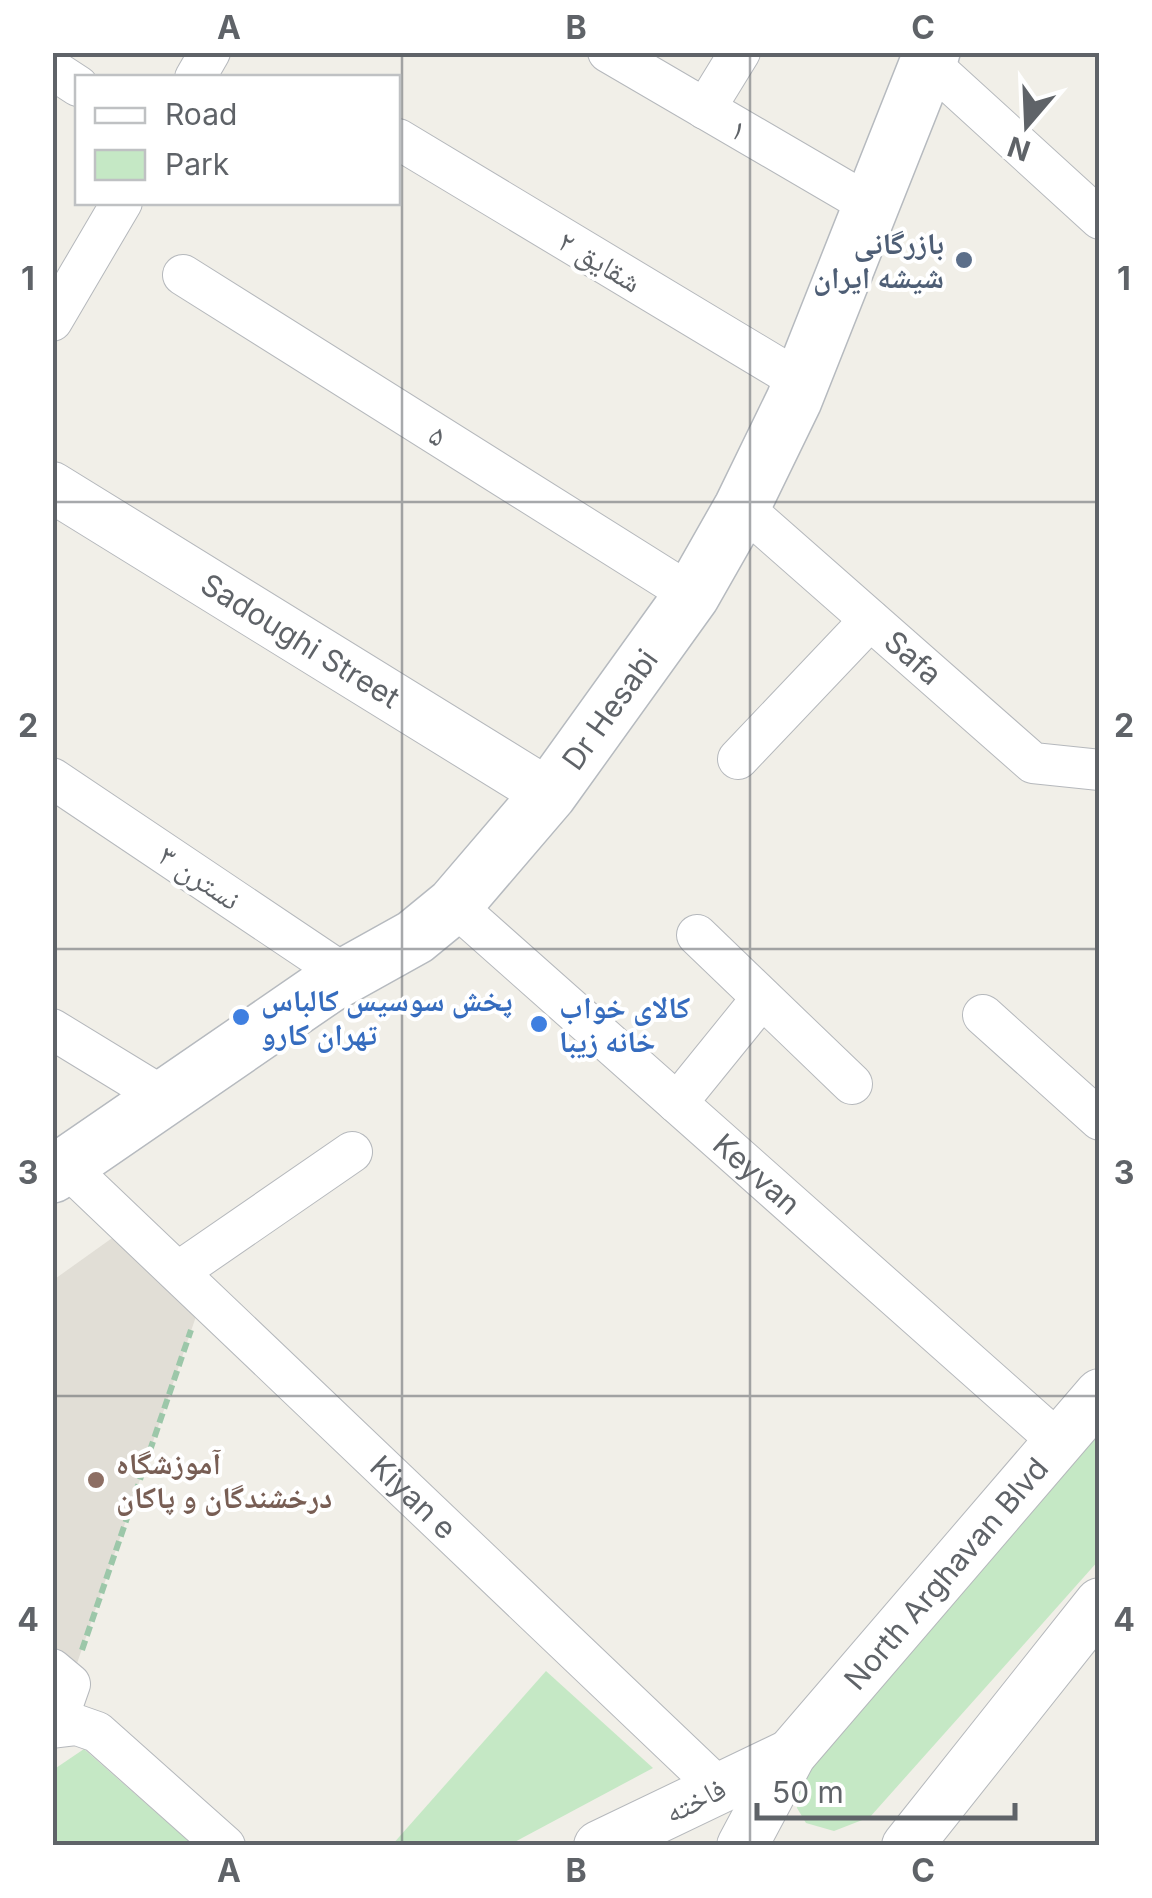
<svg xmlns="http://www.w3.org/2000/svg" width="1152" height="1898" font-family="Inter,'Noto Naskh Arabic',sans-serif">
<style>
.education{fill:#e1ded6}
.green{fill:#c5e8c5}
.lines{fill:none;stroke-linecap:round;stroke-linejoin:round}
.minor-casing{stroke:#b5b8bc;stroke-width:42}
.tertiary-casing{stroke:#b5b8bc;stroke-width:52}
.secondary-casing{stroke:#b6babf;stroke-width:58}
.path{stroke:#9cc7a9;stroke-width:6;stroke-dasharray:10 5;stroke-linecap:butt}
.minor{stroke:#fff;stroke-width:40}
.tertiary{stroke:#fff;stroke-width:50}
.secondary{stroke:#fff;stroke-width:55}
.grid{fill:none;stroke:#5f6368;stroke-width:2.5;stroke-opacity:0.55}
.service-dot{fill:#5c6f8a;stroke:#fff;stroke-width:4}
.shop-dot{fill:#3f7fe0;stroke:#fff;stroke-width:4}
.education-dot{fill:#8d6e63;stroke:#fff;stroke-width:4}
.labels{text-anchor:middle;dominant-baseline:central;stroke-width:8;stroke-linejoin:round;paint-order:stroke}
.street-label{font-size:30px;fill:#5f6368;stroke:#fff}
.service-label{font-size:30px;font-weight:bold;fill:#4e5e75;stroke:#fff;text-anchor:end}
.shop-label{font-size:30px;font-weight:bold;fill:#366cbe;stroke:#fff;text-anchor:start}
.education-label{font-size:30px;font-weight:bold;fill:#785e54;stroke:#fff;text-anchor:start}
.neatline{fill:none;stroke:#5f6368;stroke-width:4}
.grid-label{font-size:32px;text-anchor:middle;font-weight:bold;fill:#5f6368}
</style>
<rect width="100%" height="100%" fill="#f1efe8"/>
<path class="education" d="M122 1231 202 1299 72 1678 53 1662 52 1281Z"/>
<g class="green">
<path d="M1099 1427V1560L870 1817 834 1831 806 1823 797 1808 795 1788Z"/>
<path d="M546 1671 653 1768 509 1845H392Z"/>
<path d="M84 1749 193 1845H53V1770Z"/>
</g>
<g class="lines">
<defs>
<g id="minor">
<path d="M608 52 870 205"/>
<path d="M929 63 1100 219"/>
<path d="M52 69 78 86"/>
<path d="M195 78 210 52"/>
<path d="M705 109 740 52"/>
<path d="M398 139 802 382"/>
<path d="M183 275 692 595"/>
<path d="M52 321 122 202"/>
<path id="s1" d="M742 507 1033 763 1100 770"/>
<path d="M738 759 870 620"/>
<path d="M52 778 347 976"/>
<path id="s2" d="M454 905 1058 1441"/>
<path d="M697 935 852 1084"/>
<path d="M983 1015 1100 1120"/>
<path d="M52 1029 165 1098"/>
<path d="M677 1103 762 998"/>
<path id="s3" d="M66 1166 719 1788"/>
<path d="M178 1272 352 1152"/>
<path d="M52 1669 70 1684 55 1727"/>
<path d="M52 1728 77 1725 97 1732 225 1846"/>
</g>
<g id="tertiary">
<path id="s4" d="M52 487 549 794"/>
<path d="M599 1846 791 1754"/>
<path id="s5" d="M742 1846 791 1754 1100 1394"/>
<path d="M907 1846 1100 1603"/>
</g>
<g id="secondary">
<path id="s6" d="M52 1175 327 986 415 937 454 905 549 794 692 595 742 507 794 400 932 52"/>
</g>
</defs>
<use href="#minor" class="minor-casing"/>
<use href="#tertiary" class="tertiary-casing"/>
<use href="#secondary" class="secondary-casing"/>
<path class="path" d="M82 1650 191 1330"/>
<use href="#minor" class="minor"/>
<use href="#tertiary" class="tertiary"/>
<use href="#secondary" class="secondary"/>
</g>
<path class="grid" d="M402 52V1846M750 52V1846M52 502H1100M52 949H1100M52 1396H1100"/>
<circle class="service-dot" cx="964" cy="260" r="10"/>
<g class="shop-dot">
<circle cx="241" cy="1017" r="10"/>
<circle cx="539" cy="1024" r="10"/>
</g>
<circle class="education-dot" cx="96" cy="1480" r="10"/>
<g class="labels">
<g class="street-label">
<text transform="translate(739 129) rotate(30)">۱</text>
<text transform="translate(600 261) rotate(31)">شقایق ۲</text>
<text transform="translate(438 435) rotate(32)">۵</text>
<text stroke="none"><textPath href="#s4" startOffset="292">Sadoughi Street</textPath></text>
<text stroke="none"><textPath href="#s1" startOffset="228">Safa</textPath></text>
<text stroke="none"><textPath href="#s6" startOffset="735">Dr Hesabi</textPath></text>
<text transform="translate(200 877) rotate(34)">نسترن ۳</text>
<text stroke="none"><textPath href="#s2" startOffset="405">Keyvan</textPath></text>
<text stroke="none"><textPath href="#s3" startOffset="480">Kiyan e</textPath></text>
<text stroke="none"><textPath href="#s5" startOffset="342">North Arghavan Blvd</textPath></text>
<text transform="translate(695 1800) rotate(-26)">فاخته</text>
</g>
<g class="service-label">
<text x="944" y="243">بازرگانی<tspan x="944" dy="34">شیشه ایران</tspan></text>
</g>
<g class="shop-label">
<text x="261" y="1000">پخش سوسیس کالباس<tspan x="261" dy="34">تهران کارو</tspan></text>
<text x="559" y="1007">کالای خواب<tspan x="559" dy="34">خانه زیبا</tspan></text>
</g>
<g class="education-label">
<text x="116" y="1463">آموزشگاه<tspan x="116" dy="34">درخشندگان و پاکان</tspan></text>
</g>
</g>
<rect width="1152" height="1898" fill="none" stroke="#ffffff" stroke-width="110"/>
<rect x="75" y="75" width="325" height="130" fill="#ffffff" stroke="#bfc1c3" stroke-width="2.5"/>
<rect x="95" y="108" width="50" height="15" fill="#ffffff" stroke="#bfc1c3" stroke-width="2.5"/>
<text x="165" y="125" font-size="30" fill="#5f6368">Road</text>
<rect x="95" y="150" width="50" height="30" fill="#c5e8c5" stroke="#bfc1c3" stroke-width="2.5"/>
<text x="165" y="175" font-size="30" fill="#5f6368">Park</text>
<g transform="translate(1027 125) rotate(199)" stroke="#ffffff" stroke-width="8" paint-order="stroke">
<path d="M0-8L18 38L0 25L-18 38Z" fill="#5f6368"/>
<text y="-15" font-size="28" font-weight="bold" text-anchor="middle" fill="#5f6368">N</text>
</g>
<path d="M757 1803v15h258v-15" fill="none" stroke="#5f6368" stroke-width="5"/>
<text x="772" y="1803" font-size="30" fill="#5f6368" stroke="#ffffff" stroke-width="8" paint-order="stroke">50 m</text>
<rect x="55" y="55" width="1042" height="1788" class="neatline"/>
<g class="grid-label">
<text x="229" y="39">A</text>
<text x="576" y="39">B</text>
<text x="923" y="39">C</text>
<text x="28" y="290">1</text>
<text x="1124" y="290">1</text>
<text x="28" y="737">2</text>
<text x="1124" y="737">2</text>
<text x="28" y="1184">3</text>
<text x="1124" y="1184">3</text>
<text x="28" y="1631">4</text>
<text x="1124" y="1631">4</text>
<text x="229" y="1882">A</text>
<text x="576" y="1882">B</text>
<text x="923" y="1882">C</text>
</g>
</svg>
